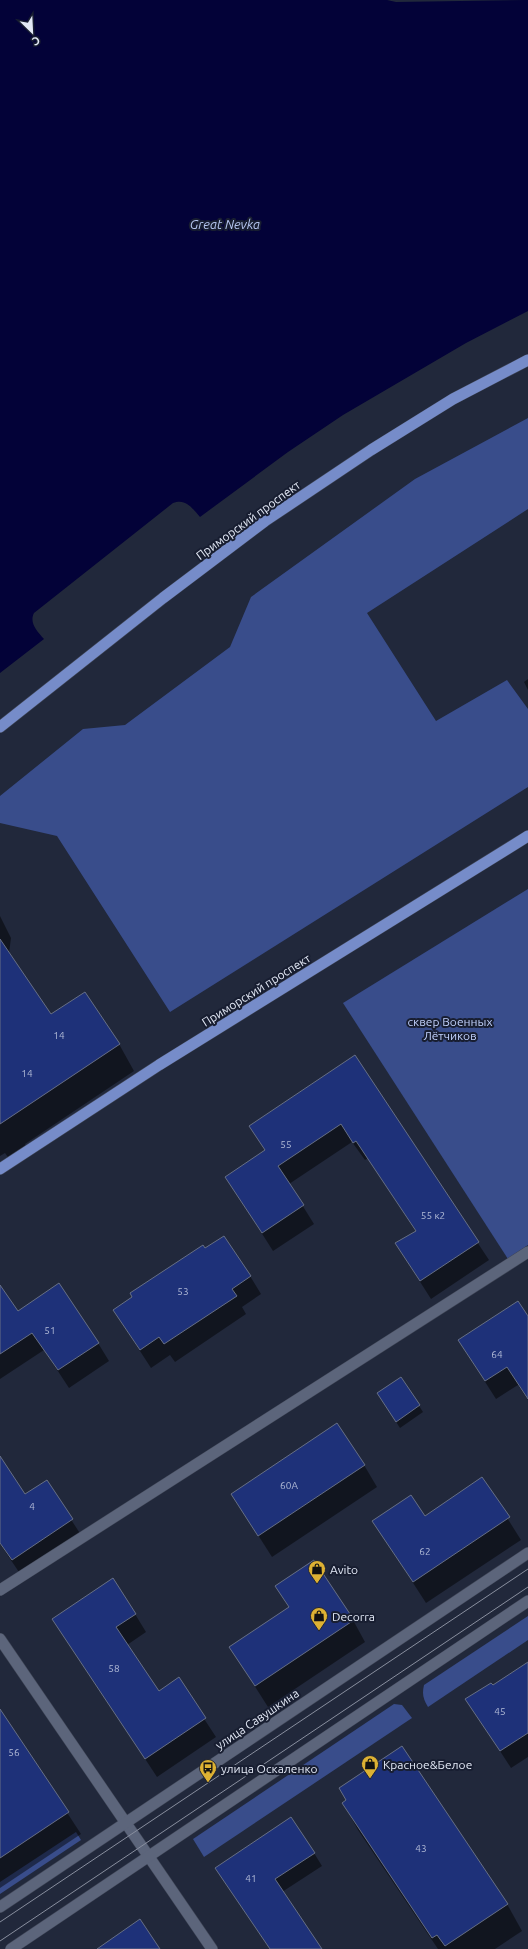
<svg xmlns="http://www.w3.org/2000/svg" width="528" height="1949" font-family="Ubuntu,sans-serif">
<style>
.green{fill:#394d8b}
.water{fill:#030238}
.shadow{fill:#0007}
.building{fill:#1e3179;stroke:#666f85}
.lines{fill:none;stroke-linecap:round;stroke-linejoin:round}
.minor-casing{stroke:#3e4455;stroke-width:12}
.secondary-casing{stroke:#3e4455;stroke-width:12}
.primary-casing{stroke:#3e4455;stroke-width:12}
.minor{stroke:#5c657b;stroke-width:11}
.secondary{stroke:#5c657b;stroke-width:11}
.primary{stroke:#768cc9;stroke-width:11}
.tram{stroke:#898f9f;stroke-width:1}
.labels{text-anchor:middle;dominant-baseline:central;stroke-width:4;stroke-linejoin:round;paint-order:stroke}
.number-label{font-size:10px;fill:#b2bbd7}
.street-label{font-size:12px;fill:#e3e9f6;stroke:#181e31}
.park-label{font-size:12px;fill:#c0d0fb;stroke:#181e31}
.poi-label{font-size:12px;fill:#e3e9f6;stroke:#181e31;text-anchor:start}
.water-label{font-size:13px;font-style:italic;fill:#b5c5ef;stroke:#181e31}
</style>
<rect width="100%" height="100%" fill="#21283b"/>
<g class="green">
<path d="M528 418V509L367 613 436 721 507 680 528 709V787L170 1012 57 836 0 823V796L83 729 125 725 230 647 251 597 415 479Z"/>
<path d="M528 889V1245L508 1259 343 1003Z"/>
<path d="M528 1616V1640L428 1707C423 1699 422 1694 424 1685Z"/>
<path d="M394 1704 402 1705 412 1718 204 1857 193 1839Z"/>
<path d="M76 1832 81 1840 0 1894V1882Z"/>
</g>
<path class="water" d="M0 0H387L396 2 528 0V311L466 343 343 415 288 452 200 517C192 508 186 498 173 503L34 613C29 623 37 631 44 639L0 673Z"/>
<g class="shadow">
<path d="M528 679V690L524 682Z"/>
<path d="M0 916 11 938 9 953 50 1016 119 1044 134 1071 25 1144 27 1149 10 1160 5 1153 0 1156Z"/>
<path d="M354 1056 489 1260 431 1299 396 1244 416 1232 368 1158 365 1160 352 1142 289 1184 314 1224 273 1251 226 1177 265 1151 250 1126Z"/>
<path d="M205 1250 250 1276 261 1294 242 1307 246 1314 175 1362 170 1355 151 1368 114 1311Z"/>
<path d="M0 1297 17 1312 98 1343 109 1361 69 1388 44 1350 0 1379Z"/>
<path d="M528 1318V1400L518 1385 496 1399 459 1341Z"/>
<path d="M401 1378 423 1412 400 1428 382 1400Z"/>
<path d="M0 1458 25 1495 46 1481 83 1538 23 1578 0 1544Z"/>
<path d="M364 1465 377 1487 272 1557 232 1494Z"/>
<path d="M482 1478 521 1540 426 1603 373 1521 425 1517Z"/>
<path d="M276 1587 353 1620 365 1642 268 1707 230 1647 289 1608Z"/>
<path d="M135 1614 146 1632 127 1645 159 1693 178 1679 216 1737 157 1777 53 1619Z"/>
<path d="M528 1663V1757L511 1768 467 1700 493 1687Z"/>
<path d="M0 1710 81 1834 0 1888Z"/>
<path d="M343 1803 507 1904 522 1931 495 1949H438L358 1830Z"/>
<path d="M314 1853 322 1866 282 1892 321 1949H270L224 1881Z"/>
</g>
<g class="building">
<path d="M0 939 51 1014 85 992 120 1044 0 1124Z"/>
<path d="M355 1055 479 1242 420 1281 395 1243 416 1231 356 1141 353 1143 341 1124 278 1166 304 1205 262 1233 225 1177 265 1150 249 1126Z"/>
<path d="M224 1236 251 1276 232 1289 237 1296 164 1344 159 1337 140 1350 113 1310 132 1297 130 1293 203 1245 205 1248Z"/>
<path d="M59 1283 99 1343 58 1370 32 1333 0 1354V1285L18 1311Z"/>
<path d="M518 1301 528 1316V1399L507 1367 485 1381 458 1340Z"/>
<path d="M401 1377 420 1405 396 1422 377 1393Z"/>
<path d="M337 1423 365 1465 258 1536 231 1494Z"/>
<path d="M0 1456 25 1494 47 1480 73 1519 12 1560 0 1543Z"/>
<path d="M482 1477 510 1517 413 1582 372 1521 411 1495 425 1516Z"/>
<path d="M314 1560 354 1620 255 1686 229 1647 289 1607 275 1586Z"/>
<path d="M113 1578 136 1614 116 1627 159 1691 179 1677 206 1718 145 1759 52 1619Z"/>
<path d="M528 1662V1733L500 1751 465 1699 491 1683 493 1685Z"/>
<path d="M0 1709 69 1812 0 1858Z"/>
<path d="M402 1746 508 1904 445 1946 437 1935 432 1938 342 1803 346 1800 339 1788Z"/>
<path d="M291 1817 315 1853 275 1879 322 1949H270L215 1868Z"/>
<path d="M140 1919 160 1949H97Z"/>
</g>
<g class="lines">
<defs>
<g id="minor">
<path d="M0 1590 528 1252"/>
<path d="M0 1639 212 1949"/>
</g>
<g id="secondary">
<path d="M0 1907 528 1553"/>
<path d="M11 1949 528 1601"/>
</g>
<g id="primary">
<path d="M0 727 163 598 265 521 371 450 453 399 528 360"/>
<path d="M0 1169 159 1065 528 836"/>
</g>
</defs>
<use href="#minor" class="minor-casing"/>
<use href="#secondary" class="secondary-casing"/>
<use href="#primary" class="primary-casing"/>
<use href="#minor" class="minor"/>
<use href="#secondary" class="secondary"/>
<use href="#primary" class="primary"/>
<g class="tram">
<path d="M0 1922 528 1569"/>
<path d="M0 1941 528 1587"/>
</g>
</g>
<defs>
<symbol id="shop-pin" viewBox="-11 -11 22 30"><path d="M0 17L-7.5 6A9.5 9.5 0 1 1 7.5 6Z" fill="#ddb133" stroke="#181e31"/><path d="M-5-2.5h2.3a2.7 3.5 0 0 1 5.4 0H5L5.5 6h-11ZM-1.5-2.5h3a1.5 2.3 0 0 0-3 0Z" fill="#111"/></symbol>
<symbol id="bus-pin" viewBox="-11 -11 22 30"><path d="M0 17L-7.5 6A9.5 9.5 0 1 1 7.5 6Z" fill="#ddb133" stroke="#181e31"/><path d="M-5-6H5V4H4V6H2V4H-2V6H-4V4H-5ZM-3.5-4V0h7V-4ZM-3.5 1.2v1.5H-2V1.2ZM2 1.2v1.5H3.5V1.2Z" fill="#111"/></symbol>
</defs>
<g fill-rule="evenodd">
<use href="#shop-pin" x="307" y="1559" width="20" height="27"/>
<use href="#shop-pin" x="309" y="1606" width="20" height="27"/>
<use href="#shop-pin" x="360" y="1754" width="20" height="27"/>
<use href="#bus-pin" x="198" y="1758" width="20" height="27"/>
</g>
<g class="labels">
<g class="number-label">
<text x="59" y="1035">14</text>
<text x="27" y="1073">14</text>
<text x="286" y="1144">55</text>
<text x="433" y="1215">55 к2</text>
<text x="183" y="1291">53</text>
<text x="50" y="1330">51</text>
<text x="497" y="1354">64</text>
<text x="289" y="1485">60А</text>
<text x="32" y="1506">4</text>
<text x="425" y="1551">62</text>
<text x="114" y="1668">58</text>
<text x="500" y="1711">45</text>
<text x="14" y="1752">56</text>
<text x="421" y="1848">43</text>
<text x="251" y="1878">41</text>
</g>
<g class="street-label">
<text transform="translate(248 520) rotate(-36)">Приморский проспект</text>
<text transform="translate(256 990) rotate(-32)">Приморский проспект</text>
<text transform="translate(257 1719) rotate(-34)">улица Савушкина</text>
</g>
<g class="park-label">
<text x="450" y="1021">сквер Военных<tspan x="450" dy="14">Лётчиков</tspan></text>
</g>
<g class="poi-label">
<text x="330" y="1569">Avito</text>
<text x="332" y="1616">Decorra</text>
<text x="383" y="1764">Красное&amp;Белое</text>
<text x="221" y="1768">улица Оскаленко</text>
</g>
<g class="water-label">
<text x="225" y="224">Great Nevka</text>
</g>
</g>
<g transform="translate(32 32) rotate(156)" stroke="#181e31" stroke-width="3" paint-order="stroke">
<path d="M0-3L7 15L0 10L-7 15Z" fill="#e3e9f6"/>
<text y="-6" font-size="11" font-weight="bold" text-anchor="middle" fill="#e3e9f6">С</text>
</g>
</svg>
